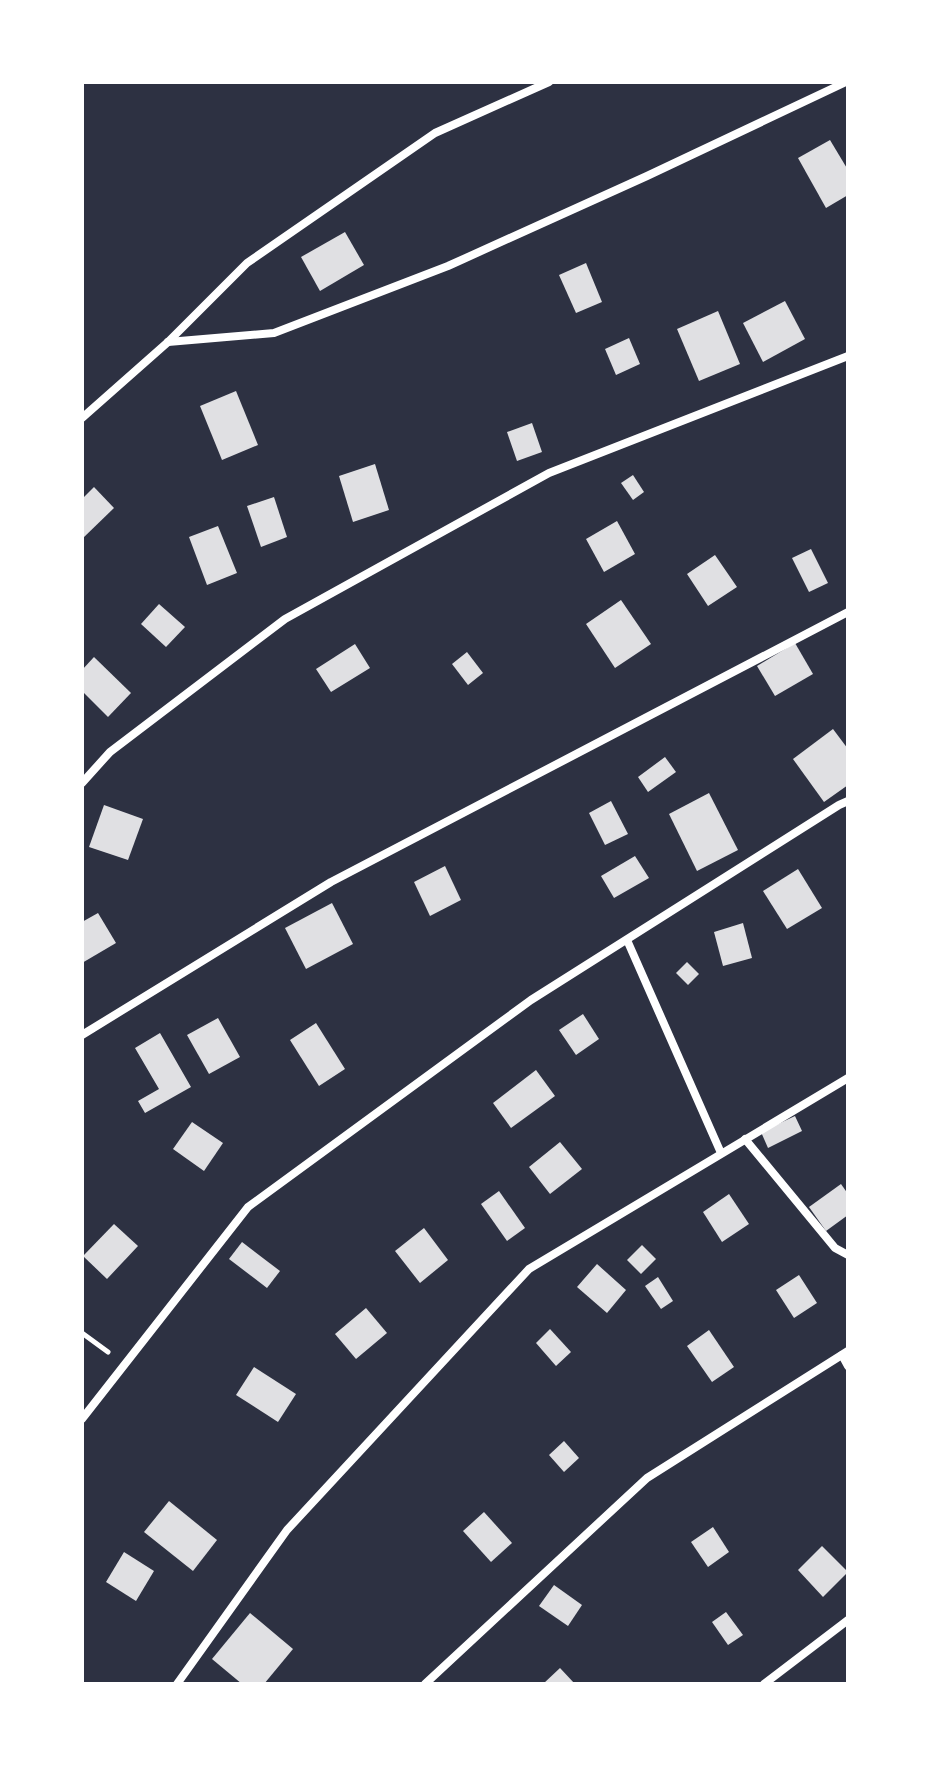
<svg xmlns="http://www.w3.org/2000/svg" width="930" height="1766" font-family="'Exo 2',sans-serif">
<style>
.building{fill:#e0e0e3}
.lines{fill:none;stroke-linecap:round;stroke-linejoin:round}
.path{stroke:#fff;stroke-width:5}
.minor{stroke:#fff;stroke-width:8}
</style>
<rect width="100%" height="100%" fill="#2d3142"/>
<g class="building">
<path d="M830 140 848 170V195L826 208 798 158Z"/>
<path d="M345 232 364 265 320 291 301 257Z"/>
<path d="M586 263 602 302 576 313 559 275Z"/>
<path d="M785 301 805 339 763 362 743 323Z"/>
<path d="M718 311 740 364 699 381 677 329Z"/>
<path d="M629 338 640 364 616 375 605 349Z"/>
<path d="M236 391 258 445 222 460 200 406Z"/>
<path d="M532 423 542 452 517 461 507 432Z"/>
<path d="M375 464 389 510 353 522 339 476Z"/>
<path d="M633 475 644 492 633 500 621 483Z"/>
<path d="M94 487 114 508 82 539V499Z"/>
<path d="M274 497 287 537 261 547 247 506Z"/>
<path d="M617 521 635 554 604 572 586 539Z"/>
<path d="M218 526 237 573 207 585 189 537Z"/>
<path d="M811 549 828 583 809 592 792 558Z"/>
<path d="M715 555 737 587 708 606 687 574Z"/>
<path d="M621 600 651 644 615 668 586 624Z"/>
<path d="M159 604 185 627 166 647 141 624Z"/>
<path d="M795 643 813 674 775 696 757 666Z"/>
<path d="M355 644 370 668 331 692 316 669Z"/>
<path d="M467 652 483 673 468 685 452 664Z"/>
<path d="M94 657 131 693 108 717 82 691V670Z"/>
<path d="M833 729 848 749V785L824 802 793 759Z"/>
<path d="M665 757 676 772 648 792 638 777Z"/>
<path d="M709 793 738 850 697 871 669 814Z"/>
<path d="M611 801 628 834 605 845 589 813Z"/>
<path d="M104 805 143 819 128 860 89 847Z"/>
<path d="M635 856 649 878 614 898 601 876Z"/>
<path d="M445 866 461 900 430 916 414 882Z"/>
<path d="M798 869 822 908 787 929 763 891Z"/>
<path d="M332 903 353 944 306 969 285 928Z"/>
<path d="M98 913 116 943 82 963V922Z"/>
<path d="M743 923 752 958 723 966 714 932Z"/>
<path d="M687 962 699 974 688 985 676 973Z"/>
<path d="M583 1014 599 1039 576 1055 559 1030Z"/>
<path d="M218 1018 240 1057 209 1074 187 1035Z"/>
<path d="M316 1023 345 1069 319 1086 290 1040Z"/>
<path d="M160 1033 191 1087 145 1113 138 1101 159 1089 135 1048Z"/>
<path d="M536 1070 555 1096 511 1128 493 1103Z"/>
<path d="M795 1116 802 1131 768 1148 761 1132Z"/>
<path d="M192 1122 223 1143 204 1171 173 1149Z"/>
<path d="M560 1142 582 1169 550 1194 529 1167Z"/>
<path d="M841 1184 848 1194V1215L826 1231 809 1207Z"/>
<path d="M499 1191 525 1228 507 1241 481 1204Z"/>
<path d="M729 1194 749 1224 722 1242 703 1212Z"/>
<path d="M114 1224 138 1246 107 1279 83 1256Z"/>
<path d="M424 1228 448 1260 420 1283 395 1251Z"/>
<path d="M242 1242 280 1271 267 1288 229 1259Z"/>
<path d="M642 1245 656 1259 641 1274 627 1260Z"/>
<path d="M597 1264 626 1290 607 1313 577 1287Z"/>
<path d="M799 1275 817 1303 794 1318 776 1290Z"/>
<path d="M658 1277 673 1301 661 1309 645 1286Z"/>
<path d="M366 1308 387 1333 356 1359 335 1334Z"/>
<path d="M550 1329 571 1352 556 1366 536 1343Z"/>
<path d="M709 1330 734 1367 712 1382 687 1346Z"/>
<path d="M254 1367 296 1394 278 1422 236 1395Z"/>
<path d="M564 1441 579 1458 564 1472 549 1455Z"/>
<path d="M169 1501 217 1540 193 1571 144 1532Z"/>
<path d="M484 1512 512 1543 491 1562 463 1531Z"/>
<path d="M713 1527 729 1552 708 1567 691 1542Z"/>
<path d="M822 1546 848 1572 823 1597 798 1570Z"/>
<path d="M124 1552 154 1571 136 1601 106 1582Z"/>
<path d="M554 1585 582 1605 568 1626 539 1606Z"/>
<path d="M726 1612 743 1635 728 1645 712 1622Z"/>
<path d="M250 1613 293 1649 264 1684H242L212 1659Z"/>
<path d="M560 1668 575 1684H543Z"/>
</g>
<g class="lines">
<path class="path" d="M82 1333 108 1352"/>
<g class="minor">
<path d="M168 342 274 333 448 266 647 176 846 82"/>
<path d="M82 418 168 342 247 263 435 133 549 82"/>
<path d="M82 783 110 752 285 619 549 473 848 356"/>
<path d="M627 940 721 1153"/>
<path d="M82 1035 331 882 848 612"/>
<path d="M745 1139 835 1248 848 1255"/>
<path d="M842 1355 848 1366"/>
<path d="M82 1419 248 1207 531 1000 839 805 848 801"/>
<path d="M177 1684 287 1530 529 1269 848 1078"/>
<path d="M425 1684 647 1478 848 1351"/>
<path d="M764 1684 848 1620"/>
</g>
</g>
<rect width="930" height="1766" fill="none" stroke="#ffffff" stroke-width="168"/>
</svg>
